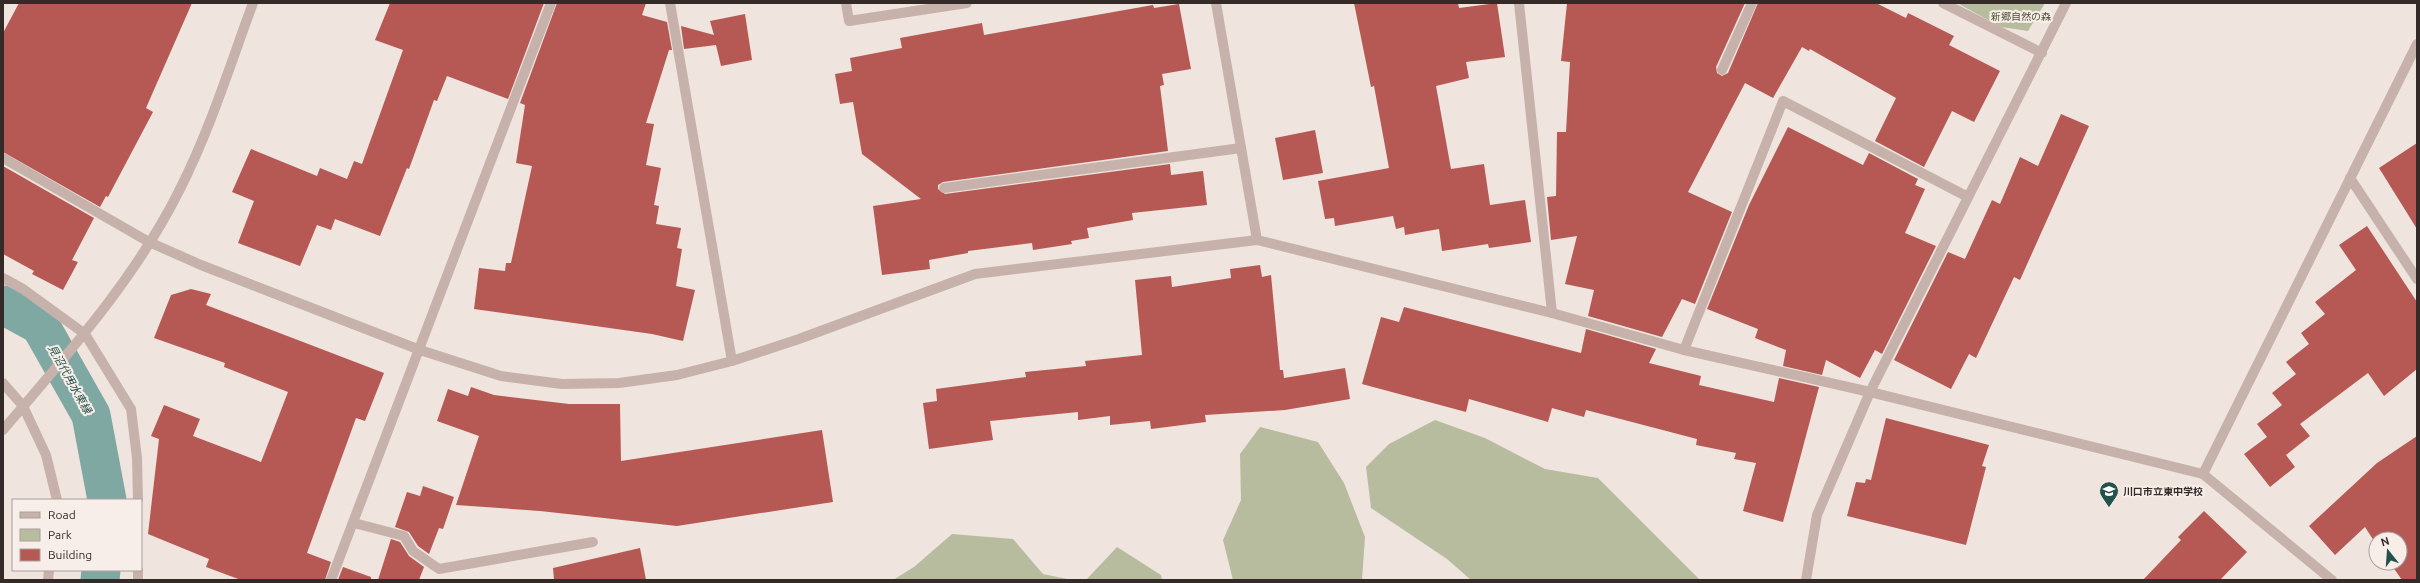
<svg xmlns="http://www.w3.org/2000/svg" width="2420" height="583" font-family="Ubuntu,'Noto Sans JP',sans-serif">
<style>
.green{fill:#b8bc9f}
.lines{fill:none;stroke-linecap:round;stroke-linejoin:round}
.canal{stroke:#80a8a2;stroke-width:39}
.building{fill:#b65954}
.service{stroke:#c6b2ab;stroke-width:10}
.minor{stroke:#c6b2ab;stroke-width:10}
.tertiary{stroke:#c6b2ab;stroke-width:10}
.labels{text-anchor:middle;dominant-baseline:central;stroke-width:4;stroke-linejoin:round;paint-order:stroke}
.park-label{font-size:10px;fill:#4a4f30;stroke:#f7eee9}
.poi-label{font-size:10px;font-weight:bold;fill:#342b29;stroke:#f7eee9;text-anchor:start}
.water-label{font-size:11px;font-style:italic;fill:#24514b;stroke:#f7eee9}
</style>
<rect width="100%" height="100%" fill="#efe4de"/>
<g class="green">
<path d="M1957 3H2045L2028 31 2001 27Z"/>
<path d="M1435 420 1485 438 1545 469 1598 478 1700 580H1471L1447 559 1371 508 1366 467 1389 444Z"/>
<path d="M1260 427 1318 442 1344 483 1365 537 1362 580H1233L1223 540 1241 500 1240 454Z"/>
<path d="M952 534 1013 539 1043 574 1072 580H893L914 567Z"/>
<path d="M1117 547 1161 575 1162 580H1086Z"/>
</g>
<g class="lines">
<g class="canal">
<path d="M3 305 40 325 91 415 107 500"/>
<path d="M100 580 101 570"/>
</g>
</g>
<g class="building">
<path d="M19 3H192L146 108 153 112 108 197 106 196 100 207 3 152V33Z"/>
<path d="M390 3H544L508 99 447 76 437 101 434 100 409 169 407 168 380 236 335 219 331 230 317 225 300 266 238 243 254 201 232 192 251 149 317 176 320 168 347 179 354 161 362 164 403 50 375 40Z"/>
<path d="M557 3H646L642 15 667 22 672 50H669L646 123 654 124 646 165 661 168 654 205 659 206 656 224 681 228 677 248 682 249 676 286 695 290 683 341 652 334 474 309 479 268 505 271 506 263H511L532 166 516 163 525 105 520 103Z"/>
<path d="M1354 3H1458L1459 8 1497 3 1505 57 1466 62 1469 78 1436 86 1451 169 1484 164 1490 205 1525 200 1531 242 1489 248 1488 244 1442 251 1439 229 1405 235 1404 227 1396 229 1393 216 1335 226 1334 218 1325 219 1318 181 1389 168 1374 86 1371 87Z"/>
<path d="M1567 3H1745L1716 67 1717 73 1722 76 1728 73 1758 3H1876L1906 18 1908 13 1954 36 1949 45 2000 71 1974 122 1952 111 1924 167 1875 141 1896 98 1810 49 1809 51 1802 47 1773 98 1745 83 1688 192 1732 212 1695 304 1682 299 1662 337 1588 316 1594 290 1565 284 1577 236 1551 240 1547 197 1556 196 1557 132H1566L1570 62 1561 61Z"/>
<path d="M1179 4 1191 69 1162 74 1164 85 1160 86 1168 151 943 182 938 185V189L945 194 1170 164 1171 175 1203 171 1207 205 1132 213 1133 220 1087 228 1089 238 1071 241 1072 244 1033 250 1032 243 968 251V253L929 260 930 269 882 275 873 206 921 199 862 154 853 102 840 104 835 74 852 71 850 58 902 48 900 38 982 23 984 35 1153 5 1154 8Z"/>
<path d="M745 14 752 60 721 66 716 45 684 49 681 26 714 35 710 21Z"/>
<path d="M2061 114 2089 126 2020 280 2014 277 1976 358 1969 354 1951 389 1894 360 1948 252 1965 259 1992 200 2000 204 2020 157 2038 166Z"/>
<path d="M1788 127 1863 165 1869 153 1918 179 1915 185 1925 189 1905 233 1936 246 1882 354 1875 350 1860 378 1826 360 1822 375 1783 366 1786 350 1755 338 1758 329 1707 309 1749 205Z"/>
<path d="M1315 130 1323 173 1283 180 1275 138Z"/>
<path d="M2417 143V229L2379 168Z"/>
<path d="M3 166 94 218 72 260 78 262 63 290 32 274 34 271 3 254Z"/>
<path d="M2367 226 2417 302V369L2384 396 2368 373 2300 424 2310 436 2286 455 2295 467 2270 487 2244 454 2267 437 2257 424 2282 405 2272 393 2296 374 2286 362 2309 344 2301 333 2325 314 2315 302 2356 270 2339 245Z"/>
<path d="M1260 265 1262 277 1271 275 1280 370H1283L1284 378 1345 368 1350 399 1285 410 1205 415 1206 422 1151 429 1150 421 1110 425V416L1078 420V412L990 421 993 440 929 449 923 403 937 401 936 389 1026 377 1025 372 1086 366 1085 361 1142 355 1135 280 1171 276 1172 287 1231 278 1230 269Z"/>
<path d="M191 289 211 294 206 305 384 373 365 421 356 418 307 553 331 562 325 580H241L206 567 209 559 148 534 159 439 151 436 164 405 200 419 193 436 261 462 288 392 224 367 225 363 154 338 171 295Z"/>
<path d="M1404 307 1581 353 1586 329 1656 349 1649 363 1701 376 1699 385 1774 402 1779 378 1819 387 1783 522 1743 511 1756 463 1734 459 1736 453 1696 445 1697 439 1586 410 1584 417 1552 408 1548 422 1469 399 1466 412 1362 384 1381 317 1399 322Z"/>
<path d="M471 387 494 395 569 404H620L621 461 822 430 833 502 677 526 540 511 456 505 479 436 437 421 448 389 468 396Z"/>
<path d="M1886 418 1989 445 1982 466 1986 467 1966 545 1847 516 1856 482 1865 483 1866 479 1871 480Z"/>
<path d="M2417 436V580H2402L2390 563H2400V539H2376V544L2365 527 2335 555 2309 526 2377 463Z"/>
<path d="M423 486 454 497 443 529 439 528 429 554 418 546 409 532 395 527 407 492 420 496Z"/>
<path d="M2204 511 2247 552 2220 580H2143L2181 540 2178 537Z"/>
<path d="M391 539 400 542 409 556 424 567 419 580H378Z"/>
<path d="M640 548 646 580H554L553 568Z"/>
<path d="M343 567 371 577V580H338Z"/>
</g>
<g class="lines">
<g class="service">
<path d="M944 188 1241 148"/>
<path d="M354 523 404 536 413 551 439 569 593 542"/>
</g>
<g class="minor">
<path d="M670 3 732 361"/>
<path d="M846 3 849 21 967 3"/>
<path d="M1216 3 1257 240"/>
<path d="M1519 3 1552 313"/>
<path d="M1943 3 2042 53"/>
<path d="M1722 70 1752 3"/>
<path d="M3 158 149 242"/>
<path d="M2350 178 2417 279"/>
<path d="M3 278 23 289 85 334 131 409 137 458 138 500"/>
<path d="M1684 350 1783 101 1968 197"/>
<path d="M3 383 23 406 46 455 57 500"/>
<path d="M2203 474 2417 44"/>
<path d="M48 580 49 570"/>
<path d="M138 580V570"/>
<path d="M331 580 551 3"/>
<path d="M1806 580 1817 515 1870 392 2066 3"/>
</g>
<g class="tertiary">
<path d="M149 242 201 265 420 350 501 376 562 384 619 383 677 375 732 361 799 339 975 274 1257 240 1552 313 1684 350 1870 392 2203 474 2332 580"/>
<path d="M3 430C67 355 136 278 180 189 210 130 230 65 253 3"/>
</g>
</g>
<defs>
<symbol id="school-pin" viewBox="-11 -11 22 30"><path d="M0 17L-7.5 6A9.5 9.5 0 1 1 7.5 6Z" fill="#24514b" stroke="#f7eee9"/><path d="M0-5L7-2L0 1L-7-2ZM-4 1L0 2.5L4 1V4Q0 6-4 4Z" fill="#fff"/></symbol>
</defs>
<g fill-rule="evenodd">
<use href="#school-pin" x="2098" y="480" width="22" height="30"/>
</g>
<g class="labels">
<g class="park-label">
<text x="2021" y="16">新郷自然の森</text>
</g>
<g class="poi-label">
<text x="2123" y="491">川口市立東中学校</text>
</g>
<g class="water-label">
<text transform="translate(70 379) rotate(61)">見沼代用水東縁</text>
</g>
</g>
<rect width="2420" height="583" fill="none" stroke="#342b29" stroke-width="8"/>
<rect x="12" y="499" width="130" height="72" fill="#f7eee9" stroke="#a9a09c"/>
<rect x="20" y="512" width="20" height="6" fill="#c6b2ab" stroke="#a9a09c"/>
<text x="48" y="519" font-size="12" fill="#342b29">Road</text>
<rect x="20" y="529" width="20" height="12" fill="#b8bc9f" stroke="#a9a09c"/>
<text x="48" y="539" font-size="12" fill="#342b29">Park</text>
<rect x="20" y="549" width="20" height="12" fill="#b65954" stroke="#a9a09c"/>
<text x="48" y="559" font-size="12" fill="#342b29">Building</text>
<g transform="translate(2388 551) rotate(343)"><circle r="19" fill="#f7eee9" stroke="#a9a09c"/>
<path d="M0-3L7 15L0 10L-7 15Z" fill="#24514b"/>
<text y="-6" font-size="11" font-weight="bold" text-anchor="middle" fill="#342b29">N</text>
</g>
</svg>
